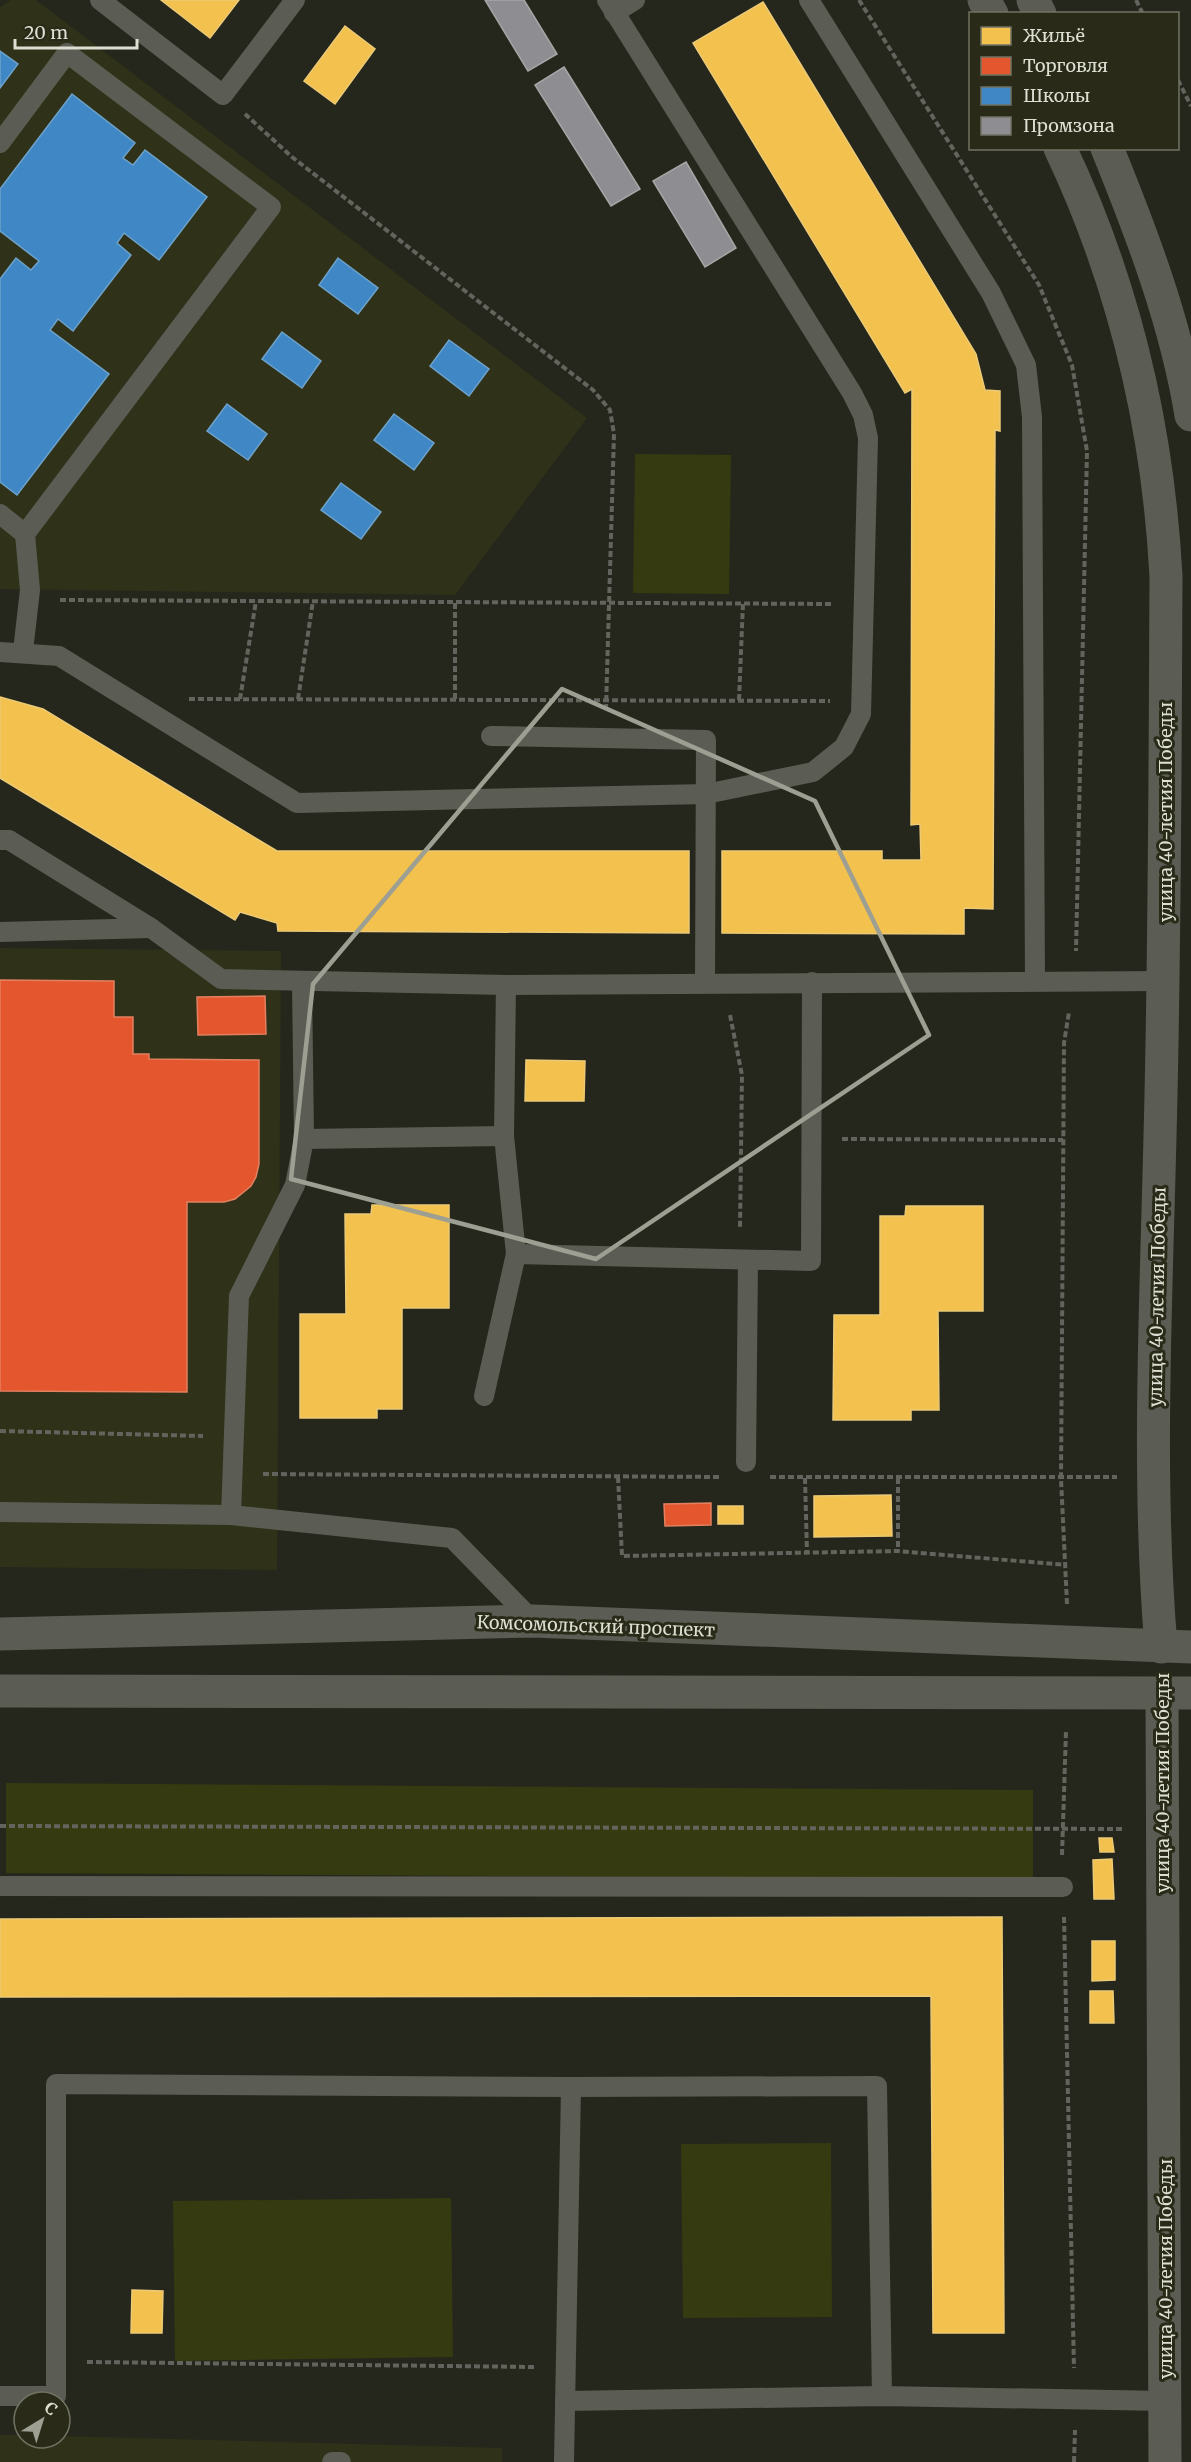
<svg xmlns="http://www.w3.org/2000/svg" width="1191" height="2462" font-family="Merriweather,serif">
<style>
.built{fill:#2f3119}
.green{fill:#363a10}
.homes{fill:#f2c14e;stroke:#ecca76;stroke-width:1.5}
.shops{fill:#e4572e;stroke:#e28060;stroke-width:1.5}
.schools{fill:#3f88c5;stroke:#6ea2c9;stroke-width:1.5}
.industry{fill:#8d8d92;stroke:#a5a6a6;stroke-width:1.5}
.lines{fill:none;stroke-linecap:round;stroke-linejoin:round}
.path{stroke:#63645d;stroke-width:4;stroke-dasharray:6 3;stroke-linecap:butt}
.service{stroke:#5b5c53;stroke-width:20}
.tertiary{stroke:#5b5c53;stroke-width:33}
.secondary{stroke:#5b5c53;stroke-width:33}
.marked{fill:none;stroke:#9d9f93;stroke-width:4.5;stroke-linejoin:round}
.labels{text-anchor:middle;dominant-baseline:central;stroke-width:6;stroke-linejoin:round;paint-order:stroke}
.street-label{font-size:18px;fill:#dddfd3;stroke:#292b18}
</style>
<rect width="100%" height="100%" fill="#26271c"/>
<g class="built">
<path d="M11 0H36L587 418 455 595 0 589V7Z"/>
<path d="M0 948 281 951 277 1570 0 1567Z"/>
<path d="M0 2435H24V2438L60 2436 502 2448V2462H0Z"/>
</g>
<g class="green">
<path d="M635 454 731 455 729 594 633 593Z"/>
<path d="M6 1783 1033 1790V1879L6 1873Z"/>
<path d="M831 2143 832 2317 683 2318 681 2144Z"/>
<path d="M451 2198 453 2357 175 2361 173 2201Z"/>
</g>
<g class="homes">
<path d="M161 0H239L210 38Z"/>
<path d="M763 2 976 354 985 390 1000 391V431L995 430 993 909 964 908V934L722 933V851H882V860H921L920 824 911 825 912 389 905 393 693 43Z"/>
<path d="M345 26 375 49 335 104 304 81Z"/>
<path d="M0 697 43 709 277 851H689V933L278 931 277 923 240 912 235 920 0 778Z"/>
<path d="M526 1060 585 1061 584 1101H525Z"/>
<path d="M372 1205H449V1308H402V1409H377V1418H300V1314H346L345 1214H371Z"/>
<path d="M906 1206H983V1311H938L939 1410H911V1420H833L834 1315H880V1216H905Z"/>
<path d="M891 1495 892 1536 814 1537V1496Z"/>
<rect x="718" y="1506" width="25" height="18"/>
<path d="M1099 1838H1112L1114 1852H1100Z"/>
<path d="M1112 1859 1114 1899H1094L1093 1860Z"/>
<path d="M1002 1917 1004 2333H933L931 1996 0 1997V1919Z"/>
<path d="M1092 1941H1115V1980L1092 1981Z"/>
<path d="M1090 1991H1113L1114 2023H1090Z"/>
<path d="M132 2290 163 2291 162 2333H131Z"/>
</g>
<g class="shops">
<path d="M0 980 114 981V1017H133V1054H149V1059L259 1060V1164L256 1177 251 1186 235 1199 224 1202H187V1392L0 1391Z"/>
<path d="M265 996 266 1034 198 1035 197 997Z"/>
<path d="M711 1503V1525L665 1526 664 1504Z"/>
</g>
<g class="schools">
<path d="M0 51 18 64 0 88Z"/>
<path d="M72 94 135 143 123 158 133 165 145 150 207 197 159 260 124 233 117 243 131 255 73 331 58 319 50 330 109 374 17 495 0 482V279L16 258 31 270 39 261 0 231V189Z"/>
<path d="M338 258 378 288 358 314 319 285Z"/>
<path d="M282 332 321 361 302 388 262 359Z"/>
<path d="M449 340 489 369 469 396 430 366Z"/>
<path d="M227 404 267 434 248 460 207 431Z"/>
<path d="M394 414 434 443 414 470 374 440Z"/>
<path d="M341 483 381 512 361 539 321 510Z"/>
</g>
<g class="industry">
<path d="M485 0H524L557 54 528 71Z"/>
<path d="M564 67 640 189 611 206 535 85Z"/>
<path d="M686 162 736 248 705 267 653 181Z"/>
</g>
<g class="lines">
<g class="path">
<path d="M859 0 1039 285 1072 365 1087 451 1076 951"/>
<path d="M1136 0 1143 14"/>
<path d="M1178 80 1191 106"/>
<path d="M245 114 292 157 593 390 610 410 614 434 606 708"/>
<path d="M60 600 833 604"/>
<path d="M189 699 830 701"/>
<path d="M240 699 256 601"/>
<path d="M298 699 313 601"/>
<path d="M455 699V602"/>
<path d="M739 700 743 603"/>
<path d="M730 1015 742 1075 740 1228"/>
<path d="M842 1139 1063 1140"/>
<path d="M0 1431 203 1436"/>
<path d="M263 1474 721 1477"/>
<path d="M618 1477 622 1556 898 1551 1066 1565"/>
<path d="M770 1477H1117"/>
<path d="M805 1478 807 1553"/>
<path d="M898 1478V1551"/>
<path d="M1067 1604 1061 1479 1064 1043 1069 1012"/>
<path d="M0 1826 1124 1829"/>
<path d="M1062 1855 1066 1731"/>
<path d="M1064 1917 1074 2368"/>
<path d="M87 2362 535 2367"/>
<path d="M1074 2462 1075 2430"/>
</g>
<g class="service">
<path d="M100 0 223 95 295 0"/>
<path d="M809 0 991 293 1026 365 1032 417 1035 981"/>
<path d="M614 13 635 0"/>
<path d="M0 143 67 53 271 207 25 534 30 590 23 651"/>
<path d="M0 514 25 534"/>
<path d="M0 652 59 656 297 803 706 794 813 772 844 747 861 714 868 438 863 415 852 393 607 0"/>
<path d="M491 736 706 740 705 982"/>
<path d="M0 840H9L151 928 221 979 506 985 1164 981"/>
<path d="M0 932 151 928"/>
<path d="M302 982 304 1139"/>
<path d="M506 985 504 1136 516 1254 811 1261 812 982"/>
<path d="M484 1396 516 1254"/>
<path d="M746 1462 748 1260"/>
<path d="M0 1512 231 1515 452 1538 533 1621"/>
<path d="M231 1515 239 1296 295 1185 304 1139 504 1136"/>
<path d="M0 1886 1063 1887"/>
<path d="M0 2396H56V2084L571 2087 877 2086 882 2396"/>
<path d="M565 2401 882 2396 1166 2401"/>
<path d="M332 2462H341"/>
<path d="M564 2462 571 2087"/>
</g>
<g class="tertiary">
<path d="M984 0 992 14"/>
<path d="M1033 0 1040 14"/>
<path d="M1060 148C1124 283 1158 427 1166 576 1165 762 1165 949 1160 1136 1156 1306 1147 1477 1161 1647"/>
<path d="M1107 148C1142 234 1176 323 1191 415"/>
<path d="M1162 1693 1165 2462"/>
</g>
<g class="secondary">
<path d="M0 1634 533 1621 1191 1647"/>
<path d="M0 1691 1191 1693"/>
</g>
</g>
<path class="marked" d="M562 689 815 801 929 1035 596 1259 291 1179 313 984Z"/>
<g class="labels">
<g class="street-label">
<text transform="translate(1165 812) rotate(-90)">улица 40-летия Победы</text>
<text transform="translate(1157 1297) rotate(-89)">улица 40-летия Победы</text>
<text transform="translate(596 1626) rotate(2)">Комсомольский проспект</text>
<text transform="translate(1162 1783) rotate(-90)">улица 40-летия Победы</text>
<text transform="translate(1165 2269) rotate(-90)">улица 40-летия Победы</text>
</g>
</g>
<rect x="969" y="12" width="210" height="138" fill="#292b18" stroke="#717363" stroke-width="1.5"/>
<rect x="981" y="27" width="30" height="18" fill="#f2c14e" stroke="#717363" stroke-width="1.5"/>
<text x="1023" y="42" font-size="18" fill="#dddfd3">Жильё</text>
<rect x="981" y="57" width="30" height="18" fill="#e4572e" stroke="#717363" stroke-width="1.5"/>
<text x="1023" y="72" font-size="18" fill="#dddfd3">Торговля</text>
<rect x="981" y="87" width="30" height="18" fill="#3f88c5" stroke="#717363" stroke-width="1.5"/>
<text x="1023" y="102" font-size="18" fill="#dddfd3">Школы</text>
<rect x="981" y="117" width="30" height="18" fill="#8d8d92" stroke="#717363" stroke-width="1.5"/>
<text x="1023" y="132" font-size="18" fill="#dddfd3">Промзона</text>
<g transform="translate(42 2420) rotate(38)"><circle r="28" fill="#292b18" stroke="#717363" stroke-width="1.5"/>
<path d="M0-4.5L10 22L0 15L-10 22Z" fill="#9d9f93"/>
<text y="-9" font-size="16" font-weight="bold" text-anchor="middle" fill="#dddfd3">С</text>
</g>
<path d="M15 39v9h122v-9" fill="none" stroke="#dddfd3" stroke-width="3"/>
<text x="24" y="39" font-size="18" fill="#dddfd3" stroke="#292b18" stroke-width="4.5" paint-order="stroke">20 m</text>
</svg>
